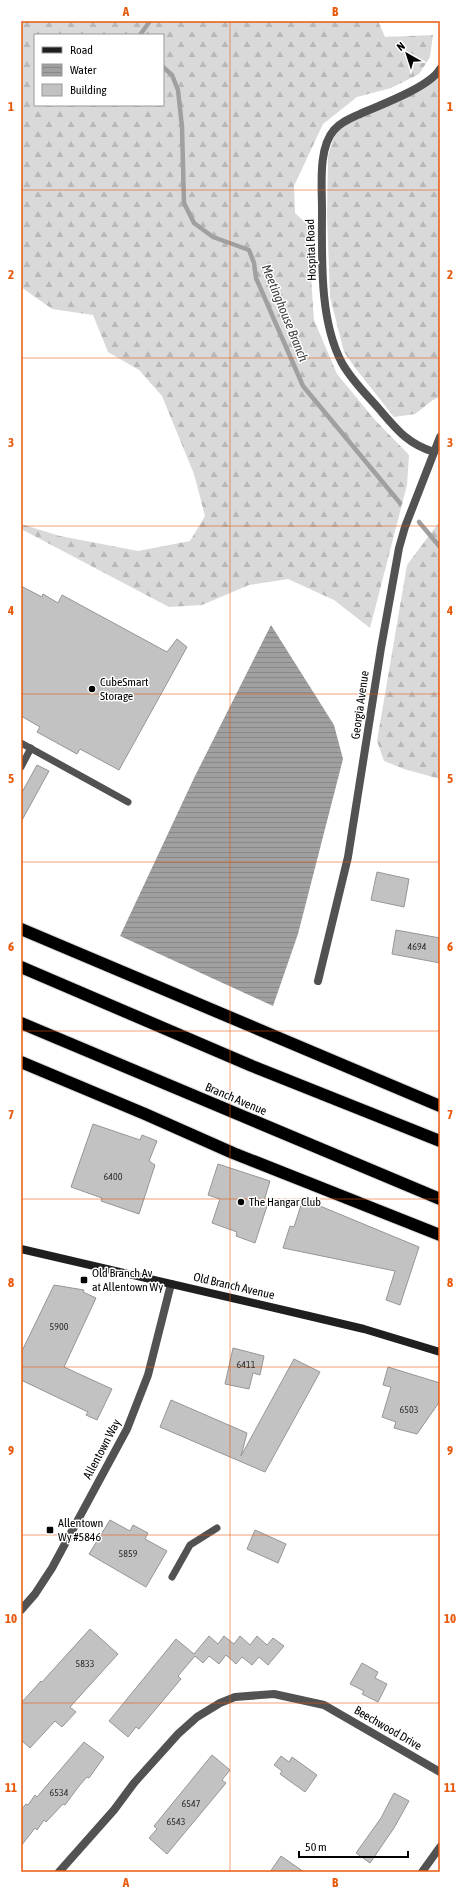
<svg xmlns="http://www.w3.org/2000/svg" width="461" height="1893" font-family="'Asap Condensed',sans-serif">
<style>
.forest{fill:url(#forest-firs);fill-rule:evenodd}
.water{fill:url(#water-rules)}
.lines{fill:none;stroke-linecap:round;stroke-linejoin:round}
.stream{stroke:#a0a0a0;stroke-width:4.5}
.building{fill:#c2c2c2;stroke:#969696}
.motorway-casing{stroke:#dbdbdb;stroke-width:14}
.service{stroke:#525252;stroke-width:7}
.minor{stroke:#525252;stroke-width:8}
.tertiary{stroke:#525252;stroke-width:8}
.secondary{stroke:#1f1f1f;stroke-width:8}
.motorway{stroke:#000;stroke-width:12}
.grid{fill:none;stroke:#e8590c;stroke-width:1;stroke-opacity:0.55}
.poi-dot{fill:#000;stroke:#fff;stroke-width:1.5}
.labels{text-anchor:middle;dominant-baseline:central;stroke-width:3;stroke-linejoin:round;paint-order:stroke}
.number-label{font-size:10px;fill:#303030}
.street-label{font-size:12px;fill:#000;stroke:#fff}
.poi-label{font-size:12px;fill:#000;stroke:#fff;text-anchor:start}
.water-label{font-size:13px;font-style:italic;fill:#414141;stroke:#fff}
.neatline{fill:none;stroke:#e8590c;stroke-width:1.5}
.grid-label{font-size:13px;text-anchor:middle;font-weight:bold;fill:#e8590c}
</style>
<defs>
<pattern id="forest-firs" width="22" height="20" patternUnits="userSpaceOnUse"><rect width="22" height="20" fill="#d9d9d9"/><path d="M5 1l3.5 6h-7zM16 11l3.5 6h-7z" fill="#b8b8b8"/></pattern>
<pattern id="water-rules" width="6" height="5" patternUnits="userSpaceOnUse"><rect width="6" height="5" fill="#a0a0a0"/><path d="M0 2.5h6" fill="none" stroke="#888"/></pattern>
</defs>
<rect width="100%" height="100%" fill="#fff"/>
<g class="forest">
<path d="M21 21H378L385 37 433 35 430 57 419 74 391 88 357 97 323 124 294 186 295 213 310 227V264L314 320 337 374 375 420 409 455 407 485 370 628 334 600 288 579 249 585 202 605 169 607 21 529V524L60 536 138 551 190 541 205 516 194 474 162 396 139 370 108 352 93 315 52 309 21 287ZM35 35H163V105H35Z"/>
<path d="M440 75V397L433 400 415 414 394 417 356 369 344 352 330 297 327 216 328 156 333 139 341 127 433 81Z"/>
<path d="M440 521V779L404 769 384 761 377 741 407 565Z"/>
</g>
<path class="water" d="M271 625 334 725 343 759 298 934 273 1006 120 936 194 778Z"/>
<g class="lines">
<g class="stream">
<path d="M140 35 150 21"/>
<path d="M163 67 172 75 178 90 182 127 184 203 194 223 213 237 249 250 254 263 256 278 303 386 400 503"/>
<path d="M419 522 440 547"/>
</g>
</g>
<g class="building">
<path d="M21 586 42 597 43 594 58 603 62 595 167 652 177 639 187 647 119 770 80 749 77 754 37 732 40 727 21 716Z"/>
<path d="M37 765 49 771 21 822V794Z"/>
<path d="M377 872 409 879 404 907 371 900Z"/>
<path d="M396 930 440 938V963L392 954Z"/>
<path d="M93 1124 140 1140 142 1135 157 1141 149 1161 155 1165 139 1214 101 1201 102 1198 71 1187Z"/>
<path d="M218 1164 270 1181 263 1204 267 1206 255 1243 236 1236 237 1232 212 1223 220 1199 208 1195Z"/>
<path d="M303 1199 419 1247 400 1305 386 1300 395 1271 283 1248 290 1226 294 1227Z"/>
<path d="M54 1285 84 1290 83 1292 96 1298 64 1367 112 1389 97 1420 86 1415 88 1412 21 1380V1353Z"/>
<path d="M233 1348 264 1356 260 1375 253 1373 249 1389 225 1384Z"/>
<path d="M294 1359 320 1372 265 1472 160 1427 171 1400 247 1433 241 1456Z"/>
<path d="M388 1367 440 1383V1401L417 1434 394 1428 396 1422 382 1417 391 1387 383 1385Z"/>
<path d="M110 1520 130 1531 133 1525 148 1533 145 1539 167 1551 146 1587 89 1554Z"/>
<path d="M255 1530 286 1544 278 1563 247 1549Z"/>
<path d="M90 1629 118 1654 70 1707 76 1712 62 1727 55 1721 30 1748 21 1740V1703L41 1681 42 1682Z"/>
<path d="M209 1636 218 1644 224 1636 234 1644 240 1636 250 1645 257 1636 267 1645 273 1638 284 1646 268 1665 259 1657 252 1665 242 1657 236 1664 226 1655 219 1664 209 1656 203 1663 195 1656 178 1676 181 1679 139 1729 136 1727 128 1737 109 1721 176 1639 194 1654Z"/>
<path d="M362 1663 378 1672 375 1678 387 1684 378 1702 362 1694 364 1691 350 1684Z"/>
<path d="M84 1742 104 1757 89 1778 87 1777 79 1786 65 1805 63 1804 46 1822 44 1820 37 1830 35 1828 21 1846V1810L26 1804 28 1805 35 1795 37 1797Z"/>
<path d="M212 1755 230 1770 222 1780 226 1783 167 1854 149 1838 157 1829 154 1826Z"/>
<path d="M281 1756 289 1762 292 1757 317 1775 305 1792 280 1774 282 1771 274 1765Z"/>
<path d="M394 1793 409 1801 394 1828 370 1863 356 1853 381 1818Z"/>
<path d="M281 1856 304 1872H270Z"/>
</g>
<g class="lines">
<defs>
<g id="motorway">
<path d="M21 929 440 1106"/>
<path d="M21 967 252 1066 440 1141"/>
<path d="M21 1023 440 1199"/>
<path d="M21 1062 145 1114 233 1153 440 1235"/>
</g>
</defs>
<use href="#motorway" class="motorway-casing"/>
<g class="service">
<path d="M21 743 128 802"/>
<path d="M21 767 31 748"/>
<path d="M172 1577 190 1545 217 1528"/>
</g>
<g class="minor">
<path d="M434 452C408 444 397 430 380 410 367 395 352 381 342 363 319 320 322 257 322 209 322 186 318 148 334 130 341 122 351 118 360 114 380 105 430 87 440 69"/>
<path d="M318 981 348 857 381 648 399 548 405 527 440 437"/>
<path d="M59 1872 114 1810 134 1783 178 1734 197 1717 220 1703 235 1697 274 1694 324 1705 440 1772"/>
<path d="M422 1872 440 1847"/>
</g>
<path class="tertiary" d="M21 1610 35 1594 52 1568 127 1429 148 1375 171 1284"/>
<path class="secondary" d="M21 1249 309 1316 364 1329 440 1352"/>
<use href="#motorway" class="motorway"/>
</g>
<path class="grid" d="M230 21V1872M21 190H440M21 358H440M21 526H440M21 694H440M21 862H440M21 1031H440M21 1199H440M21 1367H440M21 1535H440M21 1703H440"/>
<g class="poi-dot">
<circle cx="92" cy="689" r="4"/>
<circle cx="241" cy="1202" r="4"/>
<rect x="80" y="1276" width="8" height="8" rx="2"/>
<rect x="46" y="1526" width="8" height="8" rx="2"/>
</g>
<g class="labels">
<g class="number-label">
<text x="417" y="946">4694</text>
<text x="113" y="1176">6400</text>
<text x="59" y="1326">5900</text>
<text x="246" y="1364">6411</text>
<text x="409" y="1409">6503</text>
<text x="128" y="1553">5859</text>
<text x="85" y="1663">5833</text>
<text x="59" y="1792">6534</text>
<text x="191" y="1803">6547</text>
<text x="176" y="1821">6543</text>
</g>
<g class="street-label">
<text transform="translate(311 250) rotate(-92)">Hospital Road</text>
<text transform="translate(360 705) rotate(-82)">Georgia Avenue</text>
<text transform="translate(236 1099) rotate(23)">Branch Avenue</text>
<text transform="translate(234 1286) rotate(13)">Old Branch Avenue</text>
<text transform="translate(102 1449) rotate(-62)">Allentown Way</text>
<text transform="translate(388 1728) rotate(30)">Beechwood Drive</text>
</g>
<g class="poi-label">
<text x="100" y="682">CubeSmart<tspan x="100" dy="14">Storage</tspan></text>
<text x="249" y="1202">The Hangar Club</text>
<text x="92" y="1273">Old Branch Av<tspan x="92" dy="14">at Allentown Wy</tspan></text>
<text x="58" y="1523">Allentown<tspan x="58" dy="14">Wy #5846</tspan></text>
</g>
<g class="water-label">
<text transform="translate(285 313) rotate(68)">Meetinghouse Branch</text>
</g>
</g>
<rect width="461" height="1893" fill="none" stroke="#ffffff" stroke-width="44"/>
<rect x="34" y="34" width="130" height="72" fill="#ffffff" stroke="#999999"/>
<rect x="42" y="47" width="20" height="6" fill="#1f1f1f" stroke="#999999"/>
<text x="70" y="54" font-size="12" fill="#000000">Road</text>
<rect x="42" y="64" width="20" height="12" fill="url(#water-rules)" stroke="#999999"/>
<text x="70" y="74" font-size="12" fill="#000000">Water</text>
<rect x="42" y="84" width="20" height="12" fill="#c2c2c2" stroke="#999999"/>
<text x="70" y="94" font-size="12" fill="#000000">Building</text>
<g transform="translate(407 54) rotate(321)" stroke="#ffffff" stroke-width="3" paint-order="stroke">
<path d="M0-3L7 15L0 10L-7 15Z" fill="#000000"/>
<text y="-6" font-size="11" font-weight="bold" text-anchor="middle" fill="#000000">N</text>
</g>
<path d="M299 1851v6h109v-6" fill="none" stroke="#000000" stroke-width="2"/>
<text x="305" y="1851" font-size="12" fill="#000000" stroke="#ffffff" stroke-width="3" paint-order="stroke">50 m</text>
<rect x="22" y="22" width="417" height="1849" class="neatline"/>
<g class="grid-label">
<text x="126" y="16">A</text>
<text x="335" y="16">B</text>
<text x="11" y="111">1</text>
<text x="450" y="111">1</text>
<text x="11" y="279">2</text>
<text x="450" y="279">2</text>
<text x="11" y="447">3</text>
<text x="450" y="447">3</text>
<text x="11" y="615">4</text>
<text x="450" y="615">4</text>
<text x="11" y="783">5</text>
<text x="450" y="783">5</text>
<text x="11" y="951">6</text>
<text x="450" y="951">6</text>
<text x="11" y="1119">7</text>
<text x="450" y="1119">7</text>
<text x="11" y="1287">8</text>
<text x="450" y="1287">8</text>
<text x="11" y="1455">9</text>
<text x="450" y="1455">9</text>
<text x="11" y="1623">10</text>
<text x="450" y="1623">10</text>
<text x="11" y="1792">11</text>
<text x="450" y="1792">11</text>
<text x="126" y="1887">A</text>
<text x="335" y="1887">B</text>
</g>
</svg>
